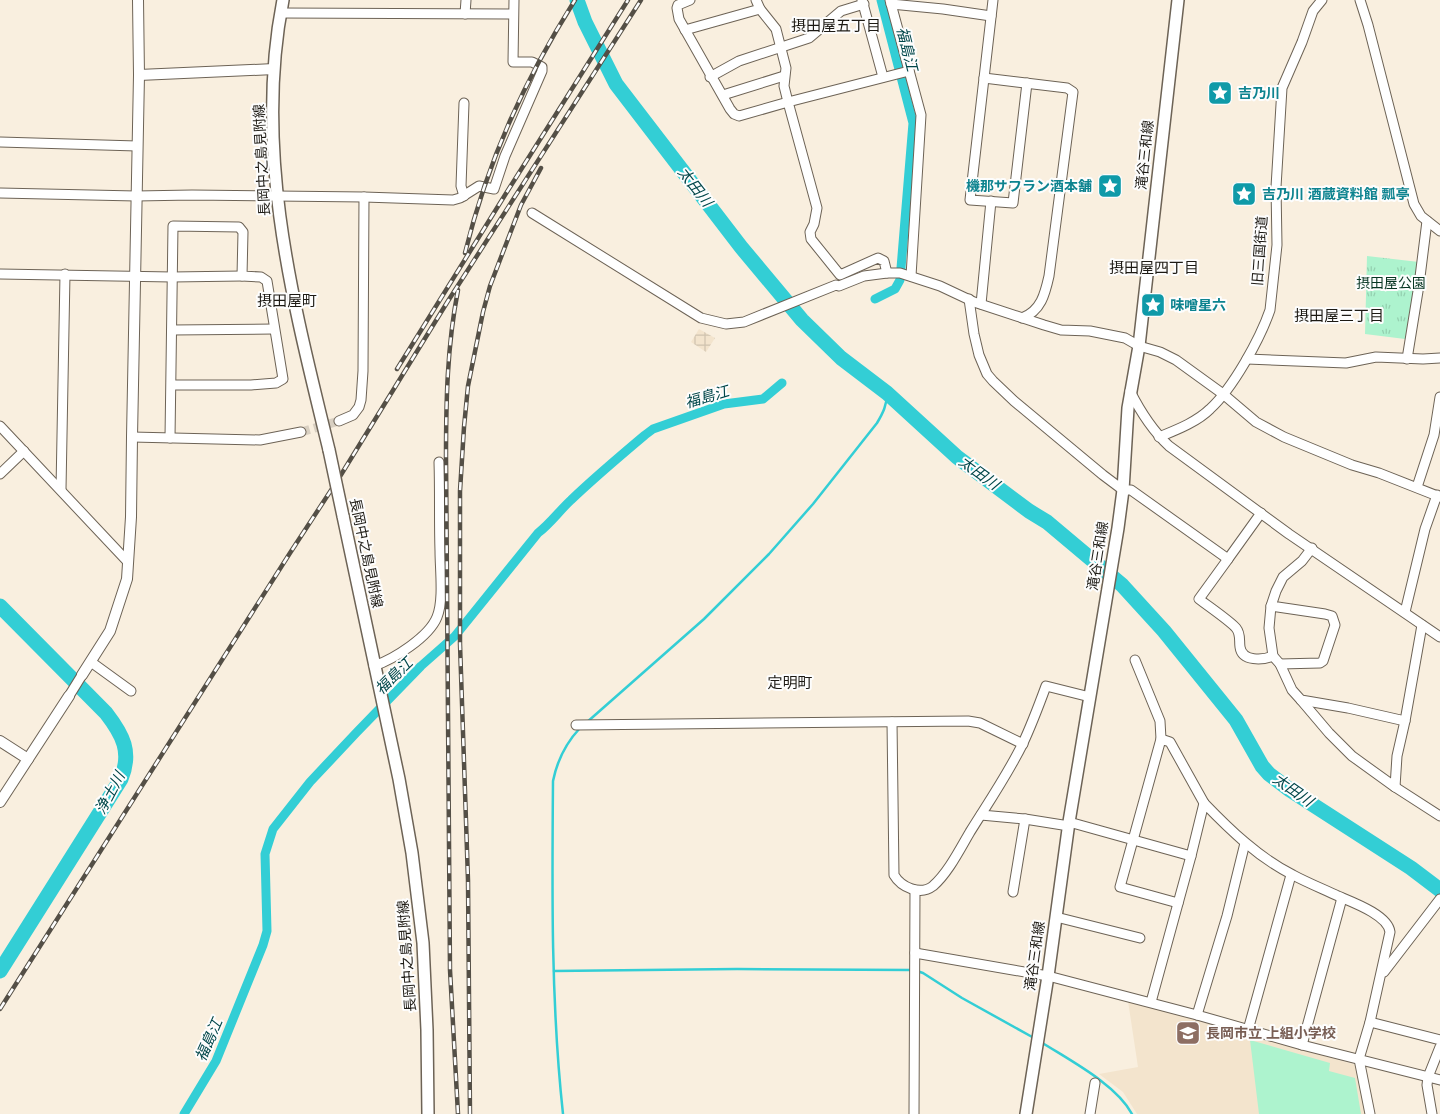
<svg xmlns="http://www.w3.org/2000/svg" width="1440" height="1114" font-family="'Nunito Sans','Noto Sans JP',sans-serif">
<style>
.built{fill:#f3e4cd}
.industrial{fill:url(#industrial-grid)}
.grass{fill:url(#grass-tufts)}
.garden{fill:#adf3ce}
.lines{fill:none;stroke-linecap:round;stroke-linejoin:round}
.stream{stroke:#33ced5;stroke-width:2.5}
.canal{stroke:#33ced5;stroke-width:9}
.river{stroke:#33ced5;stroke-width:15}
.minor-tunnel{stroke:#d8cfc1;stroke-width:9;stroke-dasharray:9 4.5;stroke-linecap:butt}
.minor-casing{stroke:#6d6356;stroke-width:11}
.tertiary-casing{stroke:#6d6356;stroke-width:12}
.secondary-casing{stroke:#6d6356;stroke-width:14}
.minor{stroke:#fff;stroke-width:9}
.tertiary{stroke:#fff;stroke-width:10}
.secondary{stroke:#fff;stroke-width:11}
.rail-casing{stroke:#544f46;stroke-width:4.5}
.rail{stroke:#fdfdfd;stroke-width:2.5;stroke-dasharray:8;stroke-linecap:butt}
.secondary-bridge-casing{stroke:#6d6356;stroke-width:14;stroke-linecap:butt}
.secondary-bridge{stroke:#fff;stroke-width:11}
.labels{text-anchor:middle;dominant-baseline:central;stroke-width:4;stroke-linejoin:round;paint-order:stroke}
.culture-label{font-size:14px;font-weight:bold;fill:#0d838f;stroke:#fdfdfd;text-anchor:start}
.street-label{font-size:14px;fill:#1d1a14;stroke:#fdfdfd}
.park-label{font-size:14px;fill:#063521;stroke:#fdfdfd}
.education-label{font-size:14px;font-weight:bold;fill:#785e54;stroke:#fdfdfd;text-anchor:start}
.neighbourhood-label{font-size:15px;fill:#1d1a14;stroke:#fdfdfd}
.water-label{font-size:15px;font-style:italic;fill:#004649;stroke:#fdfdfd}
</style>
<defs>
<pattern id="industrial-grid" width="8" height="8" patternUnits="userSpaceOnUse" patternTransform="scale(1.25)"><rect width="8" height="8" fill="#f3e4cd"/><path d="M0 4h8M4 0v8" fill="none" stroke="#d0c3af"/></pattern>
<pattern id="grass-tufts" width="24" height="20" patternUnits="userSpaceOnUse" patternTransform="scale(1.25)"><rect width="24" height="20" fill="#adf3ce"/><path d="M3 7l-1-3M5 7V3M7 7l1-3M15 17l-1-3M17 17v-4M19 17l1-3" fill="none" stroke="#94d0b0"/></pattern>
</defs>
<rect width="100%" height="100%" fill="#f9efdf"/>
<path class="built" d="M1128 1001 1356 1065 1366 1114H1137L1123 1092 1099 1074 1138 1067Z"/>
<path class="industrial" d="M699 329 715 338 706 352 691 342Z"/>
<path class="grass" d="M1367 256 1419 262 1405 339 1365 334Z"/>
<path class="garden" d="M1250 1040 1330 1063 1329 1071 1355 1078 1361 1114H1259Z"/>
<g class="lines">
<g class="stream">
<path d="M586 723 704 619 769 554 813 504 877 423C883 413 887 405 887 393"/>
<path d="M554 971 737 969 912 970"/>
<path d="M917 971 923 973 962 998 1034 1038"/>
<path d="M1041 1042C1069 1060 1116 1084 1132 1114"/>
<path d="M563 1114C551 1004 552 892 553 781 557 761 566 743 580 728"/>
</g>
<g class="canal">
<path d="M875 299 895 289 900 280 913 123 881 0"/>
<path d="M184 1114 216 1061 263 945 267 931 265 854 273 829 310 782 357 732 421 666 455 636 538 533C551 523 559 511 571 500 595 477 620 456 645 435L653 429 724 404 763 399 782 383"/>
</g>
<g class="river">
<path d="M577 0 585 22 616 84 741 247 802 320 841 358 887 393 957 457 1029 511 1047 522 1122 585 1164 631 1236 720 1262 766 1269 774 1290 790 1411 868 1440 890"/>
<path d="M0 606 106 713C123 735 132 752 121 779L0 971"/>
</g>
<path class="minor-tunnel" d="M301 432 339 421"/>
<defs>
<g id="minor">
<path d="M690 0 678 5 677 8 679 19 730 109 734 114 739 116 788 102 784 86 786 68 776 29 760 9 756 0"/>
<path d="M862 0 883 77"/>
<path d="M890 0 921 115 911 276"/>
<path d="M993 0 970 200 1013 203 1027 83"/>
<path d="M1360 0 1368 25 1414 204 1421 216 1440 231"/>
<path d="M891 4 943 9 991 16"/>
<path d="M281 13 513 14"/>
<path d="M465 14 466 0"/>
<path d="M685 30 760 9"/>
<path d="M710 77 739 61 809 38 841 11 864 4"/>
<path d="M984 78 1067 88 1073 92 1049 276C1045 294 1041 311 1022 318"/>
<path d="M723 95 784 76"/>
<path d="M464 103 461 186 464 196"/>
<path d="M0 142 137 146"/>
<path d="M0 193 136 196 192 195 364 197 453 200 460 198 479 186 494 189 505 156 542 71V67L532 62H513L514 0"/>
<path d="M532 213 701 318 726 324 744 322 836 285 839 286 864 276 887 273H900L940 286 974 302 1044 325 1061 330 1090 331 1125 338 1139 346 1160 352 1176 360 1223 394 1256 422 1284 437 1352 465 1379 473 1440 497"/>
<path d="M887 273 884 261 878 258 840 275 811 239 810 232 814 224 817 208 788 102 909 71"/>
<path d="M0 274 172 277 242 276"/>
<path d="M969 299 974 334 979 355 987 374 993 381 1014 401 1103 475 1123 490H1131L1228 559 1261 513"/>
<path d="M981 304 991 201"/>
<path d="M172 330 274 329"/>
<path d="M1247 359 1346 363 1376 357 1423 359 1440 358"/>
<path d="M1407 359 1419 285 1427 221"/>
<path d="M1130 391C1140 411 1153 431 1169 446L1289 534 1440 637"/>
<path d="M339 421 353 415 359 407 361 400 363 371 364 197"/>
<path d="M0 426 127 561"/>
<path d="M132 437 260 440 301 432"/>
<path d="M1159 437C1176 430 1197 422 1210 409 1233 388 1260 339 1270 310L1277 245 1276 187 1282 88 1302 42 1313 11 1322 0"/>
<path d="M170 438 173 226 239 227 243 232 242 276 261 277 267 281 283 379 276 383 251 385H171"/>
<path d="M0 474 24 451"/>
<path d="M1417 487 1434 435 1440 397"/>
<path d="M61 489 65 274"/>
<path d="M1228 559 1199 599C1208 606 1230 621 1236 628 1241 634 1239 640 1240 647 1242 662 1263 660 1273 656"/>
<path d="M1271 606 1269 628 1273 656 1280 664 1292 690 1301 700 1348 708 1405 721 1422 625"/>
<path d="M1405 612 1425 529 1437 495"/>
<path d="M1135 660 1160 721 1161 739"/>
<path d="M91 662 131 691"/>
<path d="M1280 664 1320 663 1323 661 1335 625 1332 616 1325 614 1271 606 1276 591 1283 577 1302 561 1312 548"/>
<path d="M374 666C394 659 429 637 437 617 444 600 440 570 440 551 439 522 440 492 439 462"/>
<path d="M69 696 82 675"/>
<path d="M1301 700 1329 733 1352 756 1395 787 1397 756 1405 721"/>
<path d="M892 722 894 875C901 887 920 896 933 886 948 873 960 849 970 832 988 803 1008 774 1023 743 1032 724 1039 705 1046 686L1090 697"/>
<path d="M576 725 968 721 980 723 1023 744"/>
<path d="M1395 787 1440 816"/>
<path d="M981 815 1025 819 1069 826"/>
<path d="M1069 822 1191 856"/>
<path d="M1013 892 1025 819"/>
<path d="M1178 903 1120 887 1161 739 1170 742 1204 803"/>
<path d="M1056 917 1140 938"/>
<path d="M915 953 1048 976 1197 1015 1302 1045 1440 1080"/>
<path d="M1384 972 1440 899"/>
<path d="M1151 1002 1191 856 1204 803C1230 830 1259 858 1293 875 1308 883 1323 889 1338 896 1352 902 1388 915 1390 932L1370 1022 1359 1059 1370 1114"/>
<path d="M1197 1015 1227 916 1245 843"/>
<path d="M1370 1022 1440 1040"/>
<path d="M1248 1030 1291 875"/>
<path d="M1302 1045 1342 898"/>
<path d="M914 1114 915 890"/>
<path d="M1090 1114 1095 1083"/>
<path d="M1432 1114 1427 1085 1428 1077 1440 1047"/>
</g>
<g id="tertiary">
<path d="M139 75 274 69"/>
<path d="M82 675 110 631 127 579 131 517 132 437 139 75 138 0"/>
<path d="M0 741 28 759"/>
<path d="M0 802 69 696"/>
</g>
<g id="secondary">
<path d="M283 0C253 152 293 302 329 450"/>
<path d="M343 516 399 779 412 853 423 943 427 1030 428 1114"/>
<path d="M1026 1114 1048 976 1069 822 1118 528 1123 490 1128 408 1139 346 1178 0"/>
</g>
</defs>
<use href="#minor" class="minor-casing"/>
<use href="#tertiary" class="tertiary-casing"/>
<use href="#secondary" class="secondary-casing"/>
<use href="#minor" class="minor"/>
<use href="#tertiary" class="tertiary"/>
<use href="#secondary" class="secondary"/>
<defs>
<g id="rail">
<path d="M465 253C488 160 524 81 575 0"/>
<path d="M458 290C447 346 446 402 446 458L450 970 458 1114"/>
<path d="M397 369 505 195 628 0"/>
<path d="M0 1009 290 553 339 478 448 301 641 0"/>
<path d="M470 1114 468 880 460 644V491L464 427 468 386 483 312 490 286 521 205 541 168"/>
</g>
</defs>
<use href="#rail" class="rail-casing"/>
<use href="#rail" class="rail"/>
<defs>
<path id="secondary-bridge" d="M329 450 343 516"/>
</defs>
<use href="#secondary-bridge" class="secondary-bridge-casing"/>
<use href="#secondary-bridge" class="secondary-bridge"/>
</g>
<defs>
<symbol id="sight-square" viewBox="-11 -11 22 22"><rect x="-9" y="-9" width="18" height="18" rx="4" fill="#0f9aa8" stroke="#fdfdfd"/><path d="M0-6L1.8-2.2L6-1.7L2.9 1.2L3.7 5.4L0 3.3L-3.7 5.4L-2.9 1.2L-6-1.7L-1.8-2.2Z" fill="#fff"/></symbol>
<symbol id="school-square" viewBox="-11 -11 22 22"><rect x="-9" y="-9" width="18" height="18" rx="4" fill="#8d6e63" stroke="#fdfdfd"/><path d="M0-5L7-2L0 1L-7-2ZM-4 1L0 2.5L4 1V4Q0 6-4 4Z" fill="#fff"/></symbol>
</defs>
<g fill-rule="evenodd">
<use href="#sight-square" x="1206" y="79" width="28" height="28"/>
<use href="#sight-square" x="1096" y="172" width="28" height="28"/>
<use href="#sight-square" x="1230" y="180" width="28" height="28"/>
<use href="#sight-square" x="1139" y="291" width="28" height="28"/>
<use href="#school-square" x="1174" y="1019" width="28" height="28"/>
</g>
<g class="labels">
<g class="culture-label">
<text x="1238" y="93">吉乃川</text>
<text x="1092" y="186" text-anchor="end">機那サフラン酒本舗</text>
<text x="1262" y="194">吉乃川 酒蔵資料館 瓢亭</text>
<text x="1170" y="305">味噌星六</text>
</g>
<g class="street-label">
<text transform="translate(1145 155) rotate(-84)">滝谷三和線</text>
<text transform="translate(262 160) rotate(-93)">長岡中之島見附線</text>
<text transform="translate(1260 251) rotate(-86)">旧三国街道</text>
<text transform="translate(366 553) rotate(78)">長岡中之島見附線</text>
<text transform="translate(1098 556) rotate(-81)">滝谷三和線</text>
<text transform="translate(407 956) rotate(-94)">長岡中之島見附線</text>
<text transform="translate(1035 956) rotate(-82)">滝谷三和線</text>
</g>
<g class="park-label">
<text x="1391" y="283">摂田屋公園</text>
</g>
<g class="education-label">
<text x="1206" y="1033">長岡市立 上組小学校</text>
</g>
<g class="neighbourhood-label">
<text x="836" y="26">摂田屋五丁目</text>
<text x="1154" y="268">摂田屋四丁目</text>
<text x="287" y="301">摂田屋町</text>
<text x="1339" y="316">摂田屋三丁目</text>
<text x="790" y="683">定明町</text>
</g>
<g class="water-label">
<text transform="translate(907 49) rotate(76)">福島江</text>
<text transform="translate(695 187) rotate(52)">太田川</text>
<text transform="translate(707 397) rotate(-16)">福島江</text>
<text transform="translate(979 473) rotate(36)">太田川</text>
<text transform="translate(394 676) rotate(-44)">福島江</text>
<text transform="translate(1293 790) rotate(35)">太田川</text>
<text transform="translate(110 793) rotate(-62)">浄土川</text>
<text transform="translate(209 1040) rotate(-66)">福島江</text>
</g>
</g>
</svg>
